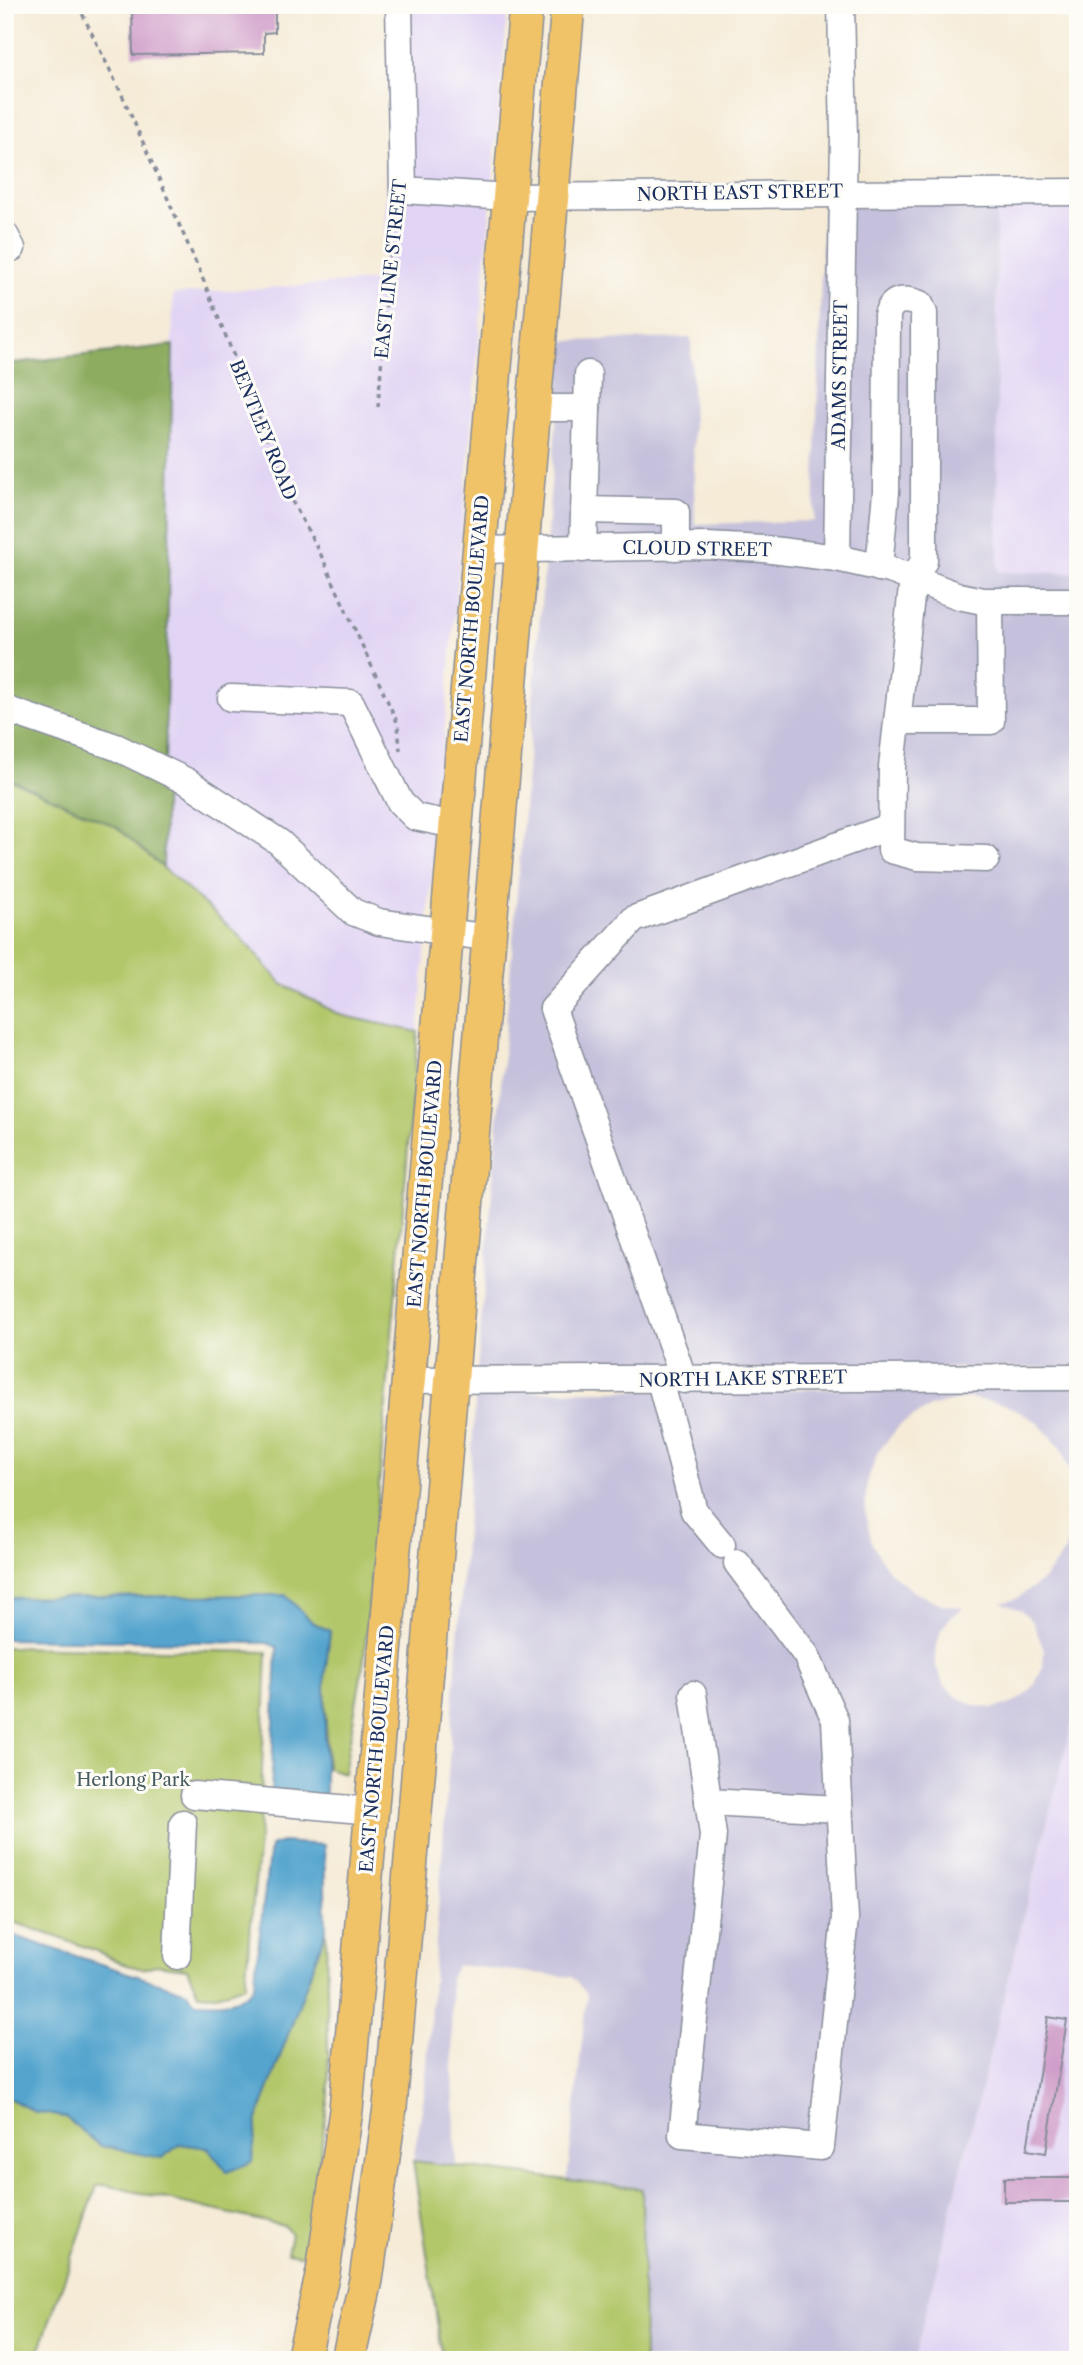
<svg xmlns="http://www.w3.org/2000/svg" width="1083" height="2365" font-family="'Libre Caslon Text',serif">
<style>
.built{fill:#e1d4f4}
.industrial{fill:#c5c0db;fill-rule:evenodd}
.green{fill:#b2c76b;stroke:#667b64;stroke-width:2}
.forest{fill:#8dac5f;stroke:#546e5e;stroke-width:2}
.water{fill:#54a4ce;stroke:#386a96;stroke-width:2}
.building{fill:#cf9cc9}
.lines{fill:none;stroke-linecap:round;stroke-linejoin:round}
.minor-casing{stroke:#888d9a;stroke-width:29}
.major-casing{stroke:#888d9a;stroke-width:36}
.path{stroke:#888d9a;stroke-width:3.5;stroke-dasharray:5 5;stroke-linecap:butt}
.minor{stroke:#fff;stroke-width:26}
.major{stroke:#f1c369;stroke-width:33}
.labels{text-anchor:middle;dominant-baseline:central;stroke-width:6;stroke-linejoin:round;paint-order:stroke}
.street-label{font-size:18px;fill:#1b2f5e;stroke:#fdfcf7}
.park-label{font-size:18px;fill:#485d62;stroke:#fdfcf7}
</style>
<rect width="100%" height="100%" fill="#fdfcf7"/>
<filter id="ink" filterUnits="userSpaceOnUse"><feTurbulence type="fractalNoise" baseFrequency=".0143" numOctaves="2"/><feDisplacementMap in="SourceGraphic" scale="14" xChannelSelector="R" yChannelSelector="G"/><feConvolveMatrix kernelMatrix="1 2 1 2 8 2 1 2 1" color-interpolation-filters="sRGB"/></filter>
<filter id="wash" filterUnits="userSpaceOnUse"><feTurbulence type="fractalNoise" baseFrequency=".00686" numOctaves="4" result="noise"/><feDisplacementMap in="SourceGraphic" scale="28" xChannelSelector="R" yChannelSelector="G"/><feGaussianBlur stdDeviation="1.57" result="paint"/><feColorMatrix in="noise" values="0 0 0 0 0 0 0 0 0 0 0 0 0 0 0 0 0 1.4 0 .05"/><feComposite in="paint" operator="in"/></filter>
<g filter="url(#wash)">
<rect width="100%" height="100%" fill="#f5ebd7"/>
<g class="built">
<path d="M389 5H508L418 1032 340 1015 282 984 239 935 163 868 173 294 384 280Z"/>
<path d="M996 191H1078V573H998Z"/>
<path d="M1078 1699V2360H914L955 2196Z"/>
</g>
<g class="industrial">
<path d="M996 191 998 572 1078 573V1367L477 1372 563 341 691 338 695 524 814 521 823 203Z"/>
<path d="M1078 1387V1699L914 2360H644L642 2189 567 2180 587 1994 572 1977 456 1965 450 1979 456 2166 413 2161 425 2090 476 1392ZM968 1398 1004 1404 1036 1421 1060 1447 1073 1478 1075 1517 1065 1551 1043 1580 1016 1599 1002 1603 1021 1610 1033 1622 1044 1650 1043 1667 1035 1684 1026 1695 1011 1704 994 1708 975 1706 955 1696 943 1683 936 1666V1650L941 1630 951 1617 964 1608 944 1605 914 1592 889 1571 872 1544 865 1512 867 1482 878 1452 900 1425 932 1406Z"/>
</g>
<g class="green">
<path d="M5 777 117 827 239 935 282 984 340 1015 418 1032 364 1659 344 1773 327 1768 325 1675 330 1631 312 1622 285 1595 5 1598Z"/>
<path d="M5 1647 267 1652 259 1841 245 1985 217 1995 198 1994 187 1969 155 1965 143 1969 123 1964 97 1951 5 1919Z"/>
<path d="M326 1930 329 2095 305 2256 287 2253 291 2234 284 2226 106 2185 97 2186 36 2360H5V2096L35 2112 65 2117 101 2146 162 2158 180 2144 208 2148 251 2162 257 2120Z"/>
<path d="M413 2161 642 2189 644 2360H443Z"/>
</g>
<path class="forest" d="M173 345 163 868 117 827 5 777V364Z"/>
<g class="water">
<path d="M285 1595 312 1622 330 1631 325 1675V1802L271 1796 277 1647 267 1643 5 1639V1598Z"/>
<path d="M282 1842 324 1845 326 1930 257 2120 252 2162 227 2172 208 2148 180 2144 162 2158 101 2146 65 2117 35 2112 5 2096V1933L187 1992 195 2002C214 2003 244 2005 254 1985L270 1846Z"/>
</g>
<g id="blocks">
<g class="building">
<path d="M132 5H275V32L264 33V53L133 55Z"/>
<path d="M1048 2017 1067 2020 1046 2153 1027 2150Z"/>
<rect x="1004" y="2178" width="74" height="24"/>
</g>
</g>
</g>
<g filter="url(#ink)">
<use href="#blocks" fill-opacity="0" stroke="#888d9a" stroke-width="2"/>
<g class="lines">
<defs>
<g id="minor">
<path d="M399 5 403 190 508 197 1078 192"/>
<path d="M5 235 12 248"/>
<path d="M535 408H587"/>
<path d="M584 510 676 512V547"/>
<path d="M583 549 588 374"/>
<path d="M478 550 707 546 764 549 837 558 890 570 959 596 983 601H1078"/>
<path d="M837 558 844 136 841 5"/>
<path d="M879 568 886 492 887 315C892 298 905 298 920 304L924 313V561L913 579 892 767 891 850 917 857 986 859"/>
<path d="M231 698 351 703 400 802 415 817 455 825"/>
<path d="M5 709 116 747 188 782 279 842 353 912 379 922 490 938"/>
<path d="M897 721H991L990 602"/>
<path d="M409 1380 1078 1377"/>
<path d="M660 1380 694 1511 722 1545"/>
<path d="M684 1380 553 1009 634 919 889 827"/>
<path d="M693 1694 713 1835 682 2135 821 2147 845 1918 835 1720 806 1655 737 1563"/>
<path d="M194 1795 372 1811"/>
<path d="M708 1802 839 1809"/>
<path d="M177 1956 183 1823"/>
</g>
<g id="major">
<path d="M303 2360 323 2272 346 2110 526 5"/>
<path d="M348 2360 366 2280 390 2107 568 5"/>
</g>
</defs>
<use href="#minor" class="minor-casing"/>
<use href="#major" class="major-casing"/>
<g class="path">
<path d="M78 5 123 97 200 272 293 503 321 555 398 724 400 750"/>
<path d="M378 407 392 227 398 209"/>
</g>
<use href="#minor" class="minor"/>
<use href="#major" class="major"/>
</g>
</g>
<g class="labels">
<g class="street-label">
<text transform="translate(740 193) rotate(-1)">NORTH EAST STREET</text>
<text transform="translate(391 269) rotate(-84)">EAST LINE STREET</text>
<text transform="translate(840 375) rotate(-89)">ADAMS STREET</text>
<text transform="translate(263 430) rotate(68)">BENTLEY ROAD</text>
<text transform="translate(697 549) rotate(1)">CLOUD STREET</text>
<text transform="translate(472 619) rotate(-85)">EAST NORTH BOULEVARD</text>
<text transform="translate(425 1184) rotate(-85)">EAST NORTH BOULEVARD</text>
<text transform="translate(743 1379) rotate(-1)">NORTH LAKE STREET</text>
<text transform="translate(377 1749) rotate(-85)">EAST NORTH BOULEVARD</text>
</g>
<g class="park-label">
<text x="133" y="1780">Herlong Park</text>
</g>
</g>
<rect width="1083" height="2365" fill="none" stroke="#fdfcf7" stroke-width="28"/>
</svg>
